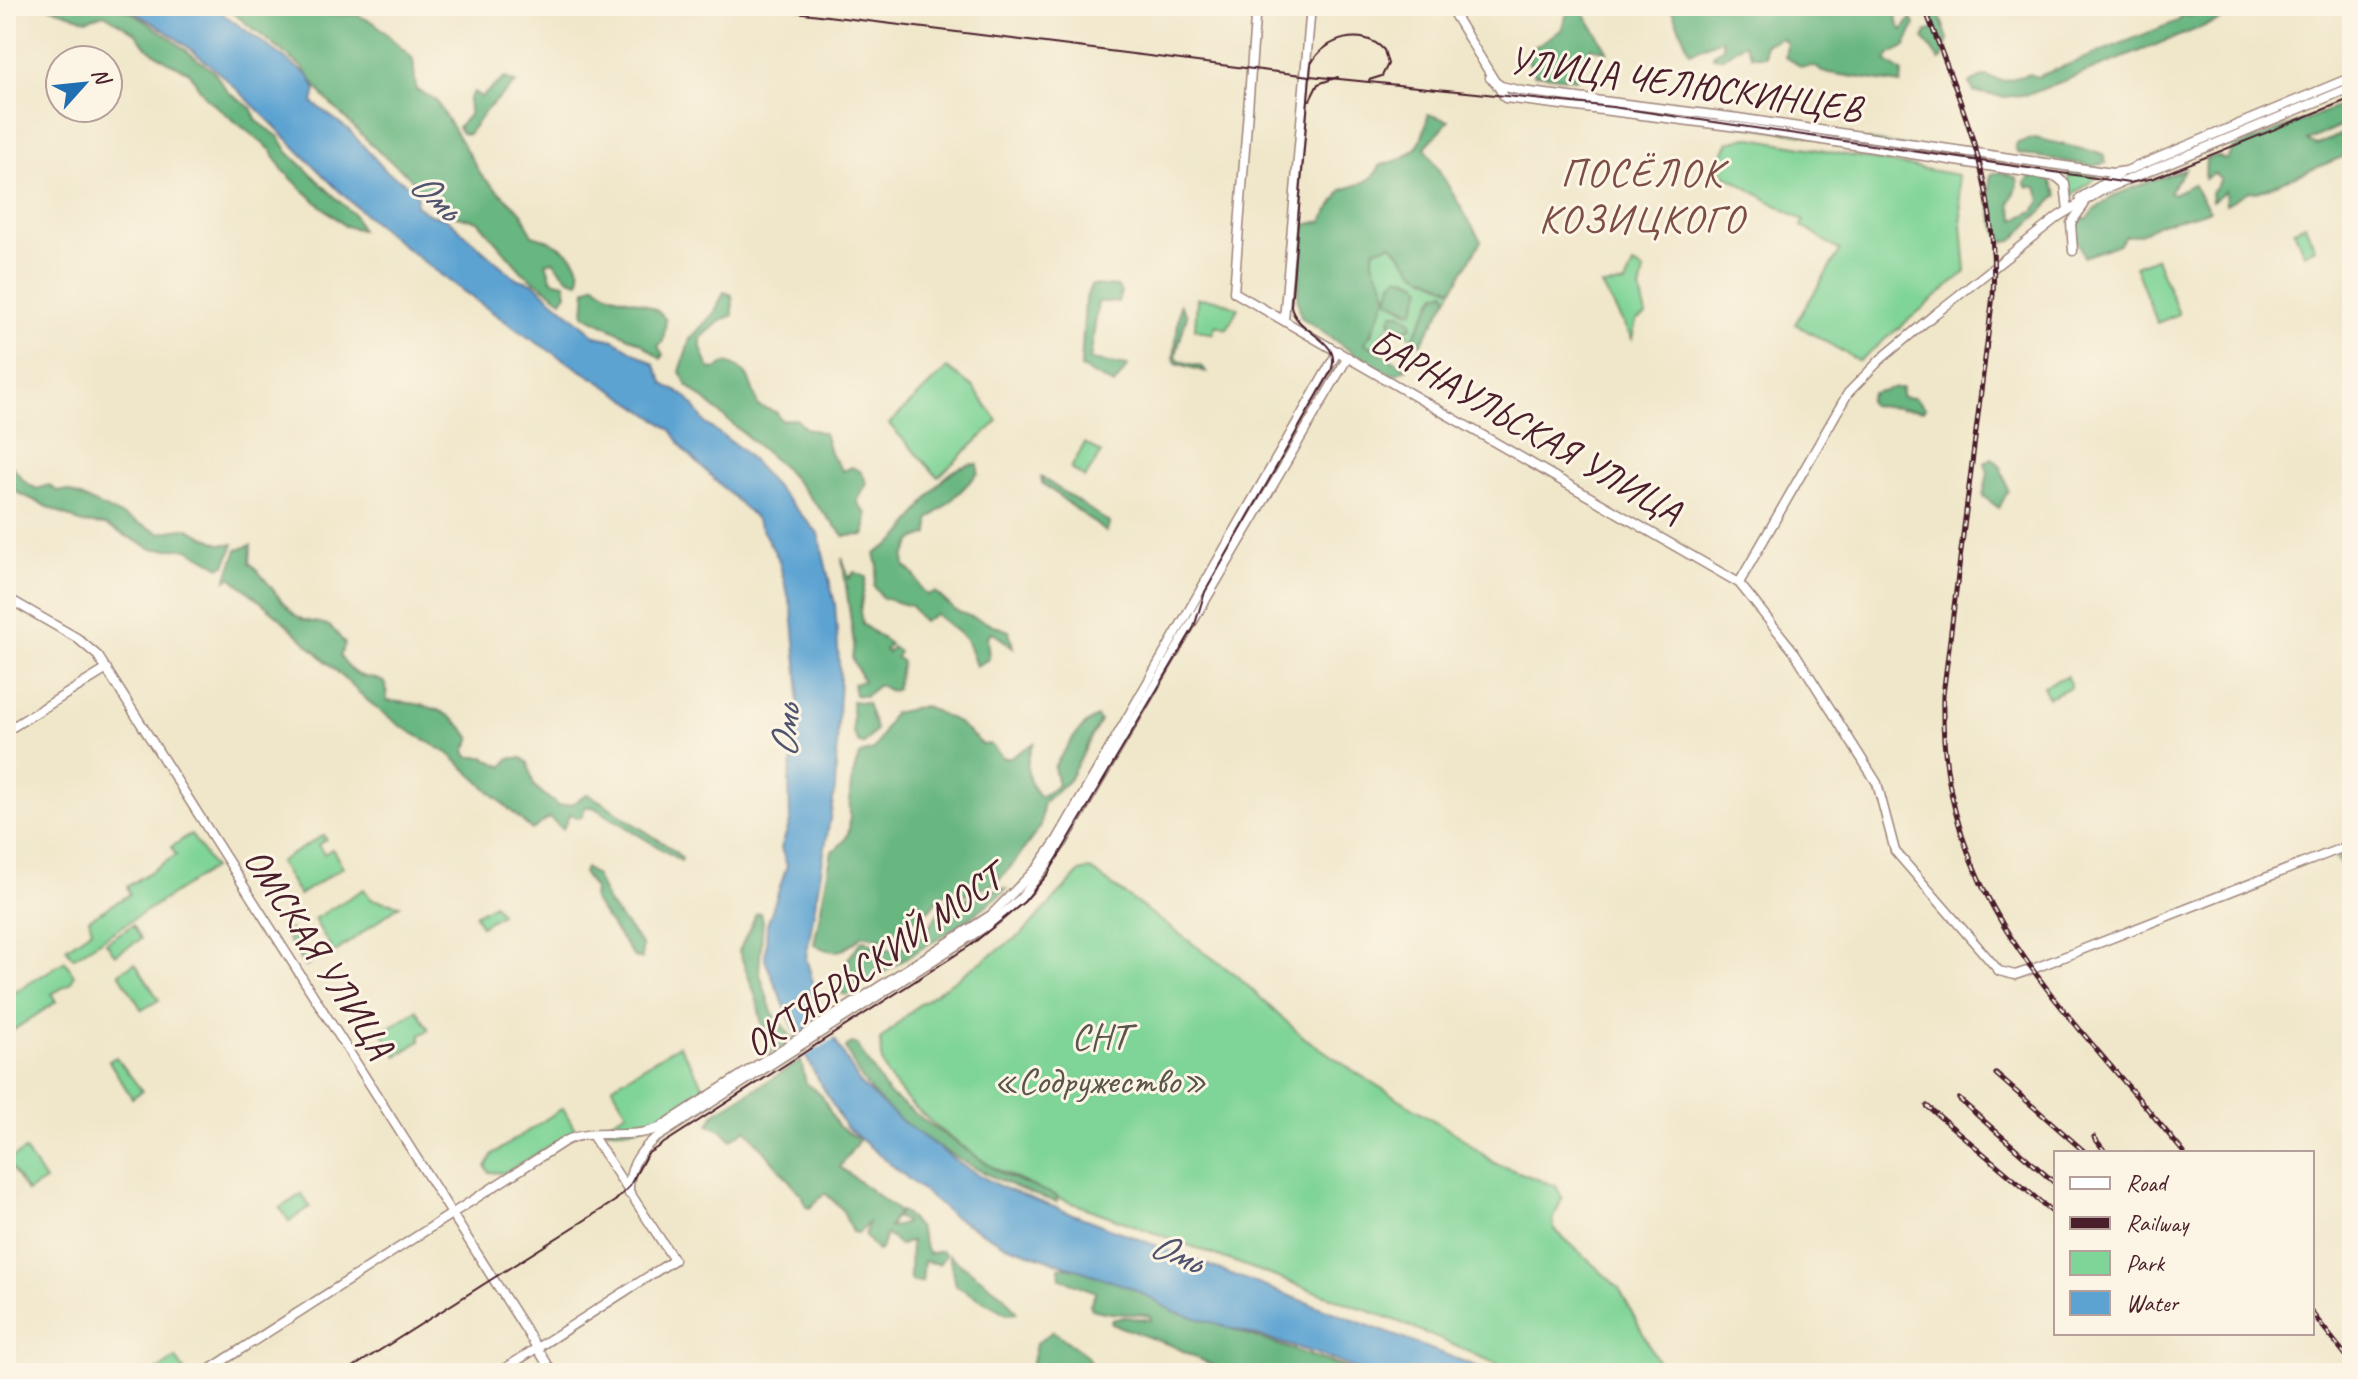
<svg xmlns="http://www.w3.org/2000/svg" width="2358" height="1379" font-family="Caveat,sans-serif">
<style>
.green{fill:#7fd497;stroke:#647a61;stroke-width:2;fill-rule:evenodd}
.forest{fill:#67b680;stroke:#586a56;stroke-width:2}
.water{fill:#5ca3d2;stroke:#53617e;stroke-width:2}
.pier{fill:#f0e7ca}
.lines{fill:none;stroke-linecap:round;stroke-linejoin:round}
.secondary-casing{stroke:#9d837a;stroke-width:11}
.secondary{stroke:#fff;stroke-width:8}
.tram{stroke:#4a1f2b;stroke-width:2}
.rail-casing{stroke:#4a1f2b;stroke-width:5}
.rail{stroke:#fcf5e5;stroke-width:2;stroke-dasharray:6;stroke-linecap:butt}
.labels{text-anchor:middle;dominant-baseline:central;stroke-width:6;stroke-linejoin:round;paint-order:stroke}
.street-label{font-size:38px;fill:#4a1f2b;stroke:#fcf5e5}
.park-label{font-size:38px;fill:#5a554b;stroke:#fcf5e5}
.neighbourhood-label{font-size:40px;letter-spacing:2px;fill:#7d4e45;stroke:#fcf5e5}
.water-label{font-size:40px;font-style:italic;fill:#51546e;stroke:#fcf5e5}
</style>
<rect width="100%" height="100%" fill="#fcf5e5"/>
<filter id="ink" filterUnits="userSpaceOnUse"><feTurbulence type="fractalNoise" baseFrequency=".0125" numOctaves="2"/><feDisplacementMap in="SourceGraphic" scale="16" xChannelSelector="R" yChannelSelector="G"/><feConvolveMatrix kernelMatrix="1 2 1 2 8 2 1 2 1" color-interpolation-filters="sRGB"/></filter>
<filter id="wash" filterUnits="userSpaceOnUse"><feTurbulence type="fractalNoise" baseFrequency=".006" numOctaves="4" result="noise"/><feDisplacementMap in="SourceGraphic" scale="32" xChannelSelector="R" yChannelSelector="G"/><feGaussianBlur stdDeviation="1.8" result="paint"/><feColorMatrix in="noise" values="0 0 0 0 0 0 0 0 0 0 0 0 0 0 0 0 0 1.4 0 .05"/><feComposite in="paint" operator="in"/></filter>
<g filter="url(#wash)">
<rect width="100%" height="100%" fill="#f0e7ca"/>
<g class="green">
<path d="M1736 120 1980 158 1981 163 1729 123Z"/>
<path d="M1747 137 1958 175 1966 272 1859 361 1795 324 1840 251 1802 226 1804 221 1725 175 1718 163 1729 142Z"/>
<path d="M2068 171H2069L2099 175 2071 197Z"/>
<path d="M2305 225 2315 248 2304 254 2294 230Z"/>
<path d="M1392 243 1425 277 1453 289 1448 298 1446 291 1434 298 1413 338 1403 330 1412 327V322L1390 318V323L1372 348 1364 343 1373 332 1375 314 1383 304 1372 259 1374 250ZM1406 277 1418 282 1409 312 1388 299Z"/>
<path d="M2156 258 2179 314 2157 323 2135 266Z"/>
<path d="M1633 265 1644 271 1640 291 1646 315 1636 321 1632 339 1602 286 1625 284Z"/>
<path d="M1197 298 1219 300 1238 308 1227 329 1216 325 1212 334 1195 329Z"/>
<path d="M947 368 973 387 998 421 938 477 889 424Z"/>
<path d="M1085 443 1101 453 1085 478 1071 468Z"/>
<path d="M2067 676 2071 687 2048 697 2043 686Z"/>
<path d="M191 834 213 868 73 958 66 948 92 930 89 919 130 894 127 887 176 855 171 847Z"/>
<path d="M324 835 326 839 318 845 324 854 332 849 343 867 299 895 279 862Z"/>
<path d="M2352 849V878L2337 859 2341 853Z"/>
<path d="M1090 869 1237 976 1302 1036 1357 1073 1461 1137 1494 1163 1556 1186 1562 1198 1553 1220 1554 1229 1619 1288 1664 1373H1518L1402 1323 1048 1194 992 1167 940 1130 907 1100 887 1075 882 1062 880 1040 917 1006 1023 933 1080 872Z"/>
<path d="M364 889 371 899 400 905 334 953 314 919Z"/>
<path d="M494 904 501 914 481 926 475 915Z"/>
<path d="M133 925 141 939 115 955 106 942Z"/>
<path d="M65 961 74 975 71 983 52 994 56 1002 6 1035V998Z"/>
<path d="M135 963 159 1000 142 1010 119 973Z"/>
<path d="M417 1010 429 1030 420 1035V1041L397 1056 382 1032Z"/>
<path d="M679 1045 707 1092C673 1112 640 1138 599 1128L627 1112 612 1086Z"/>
<path d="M116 1057 142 1091 132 1098 109 1061Z"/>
<path d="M563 1108 576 1131 504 1173 489 1172 486 1167 493 1154Z"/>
<path d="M25 1150 45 1181 27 1192 7 1161Z"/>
<path d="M302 1194 310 1207 289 1221 280 1208Z"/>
<path d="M176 1358 186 1373H153Z"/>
</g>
<g class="forest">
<path d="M46 6H116L133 13 169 37 214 72 228 92 251 108 257 121 279 137 288 152 354 215 361 230 345 226 304 191 282 169 271 150 206 98 188 71 168 62 146 47 135 33 104 14 86 20Z"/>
<path d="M224 6H301L326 15H357L375 23 413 59 416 90 435 99 482 176 522 213 532 235C553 240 586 256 579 282L569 279 553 261 546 263 552 280 565 283 567 294 562 300 522 272 478 221 456 216 425 197 408 175 379 152 324 97 302 67Z"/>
<path d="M1580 6 1608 52 1591 47 1576 79 1534 74 1528 60 1533 48 1561 30 1568 11Z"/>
<path d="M1670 6H1903L1896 17 1900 28 1903 30 1911 18 1915 24 1905 47 1890 54 1886 61 1902 72 1901 84 1822 72 1815 66 1802 67 1785 57 1787 43 1781 38 1765 44V56H1752L1744 43 1722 58 1713 57V53L1724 47 1721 39 1690 52Z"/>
<path d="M1927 6H1936L1948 39 1942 59 1939 60 1924 39 1927 31 1935 30Z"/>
<path d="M2218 6H2256L2030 94 2004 97 1974 92 1970 83 1985 76 2003 81 2030 74 2037 77 2178 21 2184 14 2189 17Z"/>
<path d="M505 78 516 83 487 109 468 134 462 133 458 127 469 115C470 105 465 100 474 92L481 97Z"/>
<path d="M2344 104 2350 122 2307 141 2317 145 2352 129V153L2257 192 2249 191 2226 204 2225 191 2212 201 2211 192 2221 179 2214 173 2205 179 2206 159 2217 156 2226 160 2234 148Z"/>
<path d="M1428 114 1449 121 1425 147 1481 241 1453 289 1416 272 1392 244 1374 250C1369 269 1385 276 1387 295 1382 309 1373 332 1364 343L1407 368 1395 375 1369 364 1301 317 1297 296 1304 225 1322 221 1342 190C1362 183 1371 183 1381 165 1415 158 1423 145 1428 114Z"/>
<path d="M2035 138 2103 154 2106 163 2092 166 2018 153 2015 148 2017 143Z"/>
<path d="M2185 169 2169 192 2174 194 2193 184 2209 210C2195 216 2180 219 2166 222 2149 225 2150 236 2125 236L2119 244 2084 257 2073 228 2075 219 2088 218C2109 190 2152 182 2185 169Z"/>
<path d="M2000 172 2017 178 2018 185 2010 204 2015 220 2034 211 2041 201 2037 187H2028L2025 183 2030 177 2050 179 2058 195 2012 241 2004 242C1991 227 1987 193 1991 174Z"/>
<path d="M1399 276 1418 282 1422 288 1413 312 1388 300 1392 282Z"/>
<path d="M595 284C615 304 648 295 666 320L663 341 658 346 663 355 661 359 641 343 584 315 586 289Z"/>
<path d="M1091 285 1117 287 1121 292 1118 302H1098L1090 360 1128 366 1114 385 1081 368 1085 301Z"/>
<path d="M1446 291 1448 298 1421 344 1413 338 1437 294Z"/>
<path d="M724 292 732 295 733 315 720 321 701 338V348L709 368 716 369 726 363C750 368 751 385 758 406L776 412 781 420 796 419 805 428 824 433 830 453 843 471 852 467 861 472 867 483 857 502 867 514 865 535 844 536 785 469 687 385 680 372 690 339 715 312Z"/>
<path d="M1180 305 1187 315 1176 355 1179 361 1203 367 1206 372 1176 363 1174 358Z"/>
<path d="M1393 313H1401L1412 322V327L1403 330 1390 323Z"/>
<path d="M1893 388H1902L1901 397 1914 398 1925 408 1923 411 1871 405 1868 401 1872 393Z"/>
<path d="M1992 458 2000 465 2008 491 1999 508 1983 496 1988 473 1985 463Z"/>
<path d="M6 461C20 470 16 479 37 489L49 485 57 491H68L160 533 186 528 220 544H234L225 565 220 567 188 549H152L105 525 82 523 6 487Z"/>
<path d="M978 464V473C962 490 948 505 929 519V534L913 540 904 557 905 567C919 575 916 586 927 595L935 592 956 611 1009 631 1013 647 992 632 987 636 989 659 976 666 966 639 935 614 923 622 911 606 882 598 874 586 878 565 875 554C883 548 895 543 901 535 921 513 942 462 978 464Z"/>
<path d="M1041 477 1110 523 1106 532 1042 483Z"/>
<path d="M251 545 250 563C267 579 277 597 292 612 307 626 313 619 327 625 334 628 340 638 345 644L340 656C360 687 370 671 386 684L387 701C421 703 451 707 471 739L465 751 468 757H484L503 767 509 758H522L528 763 534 786 558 806 572 804 587 794C602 801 612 809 625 818 645 832 664 841 682 858L681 861 593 807H585L582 817 577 818 570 813 563 829 549 818 532 830 449 754 399 725 368 701 279 617 231 577 226 580 237 550Z"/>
<path d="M842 557 849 579 854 572 866 577 860 611 862 624 890 644 885 650 888 653 892 647 899 652 896 657 902 662 896 690 890 691 879 685 865 696 855 695 853 684 863 681 852 658 854 644Z"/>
<path d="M852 701 867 703 876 730 864 744 859 743 853 732Z"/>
<path d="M924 706 956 721 983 745 990 744 1003 758 1011 757 1034 743C1024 761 1025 781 1040 797L1058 785 1054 767C1065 750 1078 726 1097 717L1100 721 1069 780 1043 803 1041 826 1013 864 997 882 966 895 958 891 941 895 930 909 886 940 863 935C846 951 835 957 814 944L832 851C857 837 848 816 850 793 851 779 855 767 860 754L874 750 893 713Z"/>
<path d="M585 868 596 876 608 903 642 945V959L634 957 593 900 594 889 583 873Z"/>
<path d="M1000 888 1007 889 966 921 847 995 838 992 848 959 863 940C871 942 878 949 886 949 923 949 929 926 946 901L958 902Z"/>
<path d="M760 913 763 920 759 971 772 1012 794 1040 768 1055 757 1000 739 951 756 914Z"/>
<path d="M290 929 311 963 305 967 284 934Z"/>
<path d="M851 1044H856L888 1093 937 1130 1004 1175 1057 1196V1202C997 1185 900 1133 863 1081 856 1072 851 1059 846 1048Z"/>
<path d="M801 1061 806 1083 821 1095 838 1126 859 1140 840 1167 898 1211 889 1228 904 1224 905 1221 897 1218 900 1211 903 1212 918 1227 928 1254 941 1251 946 1255 939 1264 924 1261 922 1282H913L910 1277 911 1241 900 1245 886 1234 881 1249 877 1251 865 1236 868 1223 859 1233 852 1232 842 1209 825 1193 810 1208 806 1207 803 1197 746 1129 731 1140 723 1131 709 1125 715 1113Z"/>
<path d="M949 1255 1003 1295 1017 1313 1007 1314 955 1285Z"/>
<path d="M1059 1267C1109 1269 1150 1298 1196 1316 1250 1337 1305 1352 1358 1373H1228L1173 1346 1112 1324 1111 1320 1125 1317 1151 1320 1150 1316C1130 1312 1109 1316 1092 1309L1090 1304 1096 1292 1060 1278Z"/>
<path d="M1053 1331 1086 1355 1096 1373H1038L1031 1367 1036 1344Z"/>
</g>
<path class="water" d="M121 6H212L309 76 316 90 313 103 349 130 386 171 413 188 417 195 416 205 430 215 446 218 515 278 533 283 596 336 614 340 654 364 664 384 688 398 706 424 741 449 818 533 835 604 840 677 835 789 806 958 824 1020 860 1084 899 1119 966 1168 1001 1187 1494 1373H1366L1315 1353 1173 1311 1132 1288 1003 1244 954 1217 845 1126 809 1063 765 960 767 925 787 866 781 848 790 822 789 780 796 740 799 685 792 610 778 558 756 519 685 451 671 430C623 393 569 365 519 331 469 296 415 257 369 218 288 149 218 50 121 6Z"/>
<path class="pier" d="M828 1019 839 1036 803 1058 796 1039Z"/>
</g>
<g filter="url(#ink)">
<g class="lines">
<defs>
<g id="secondary">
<path d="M1256 6 1234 292 1739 583 1795 653 1877 783 1895 851 1999 971 2015 975 2030 970 2352 844"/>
<path d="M1449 6 1505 98 1746 128 2057 177 2065 184 2068 210"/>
<path d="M1490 78 1501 86 1522 91 1738 118 2112 173 2126 171 2352 77"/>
<path d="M2080 198 2120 174"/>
<path d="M2073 251 2071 223 2084 205"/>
<path d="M1284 320 1311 6"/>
<path d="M1739 583 1848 393 1881 359 1935 314 2059 216 2101 191 2352 87"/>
<path d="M6 597 77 638 98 656 553 1373"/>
<path d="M6 731 107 669"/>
<path d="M629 1194C628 1171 636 1155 653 1140L996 920 1021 898 1063 843 1348 357"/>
<path d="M204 1373 565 1141C594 1127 627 1141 659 1128L991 915 1038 867 1057 840 1338 351"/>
<path d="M498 1373 674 1260 592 1135"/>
</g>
</defs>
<use href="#secondary" class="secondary-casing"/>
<use href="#secondary" class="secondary"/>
<g class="tram">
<path d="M747 6 1310 76 1612 107 2129 183 2154 178 2352 98"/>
<path d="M1310 100 1318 84 1338 77"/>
<path d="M344 1373 615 1201 629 1187 647 1154 971 945 1024 902 1048 874 1194 627 1205 592 1331 371C1344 338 1296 335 1291 306L1311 64C1324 38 1363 27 1384 50L1388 64 1382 76 1369 80"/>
</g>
<defs>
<g id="rail">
<path d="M1924 6C1962 107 1999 184 1993 295L1943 695C1938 905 2064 1003 2184 1153"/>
<path d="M1996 1074 2086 1153"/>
<path d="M1959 1099 2056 1184"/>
<path d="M1927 1106 2056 1215"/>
<path d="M2094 1137 2106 1153"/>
<path d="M2312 1313 2352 1363"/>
</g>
</defs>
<use href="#rail" class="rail-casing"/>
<use href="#rail" class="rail"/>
</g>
</g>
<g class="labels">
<g class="street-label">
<text transform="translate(1685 84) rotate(8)">УЛИЦА ЧЕЛЮСКИНЦЕВ</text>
<text transform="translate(1526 426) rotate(30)">БАРНАУЛЬСКАЯ УЛИЦА</text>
<text transform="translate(319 953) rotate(57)">ОМСКАЯ УЛИЦА</text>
<text transform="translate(873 961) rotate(-35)">ОКТЯБРЬСКИЙ МОСТ</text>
</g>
<g class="park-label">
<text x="1100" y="1036">СНТ<tspan x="1100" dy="44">«Содружество»</tspan></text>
</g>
<g class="neighbourhood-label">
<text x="1642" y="173">ПОСЁЛОК<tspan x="1642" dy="46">КОЗИЦКОГО</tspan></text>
</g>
<g class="water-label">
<text transform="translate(435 195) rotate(42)">Омь</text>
<text transform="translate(785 732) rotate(-86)">Омь</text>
<text transform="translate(1176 1252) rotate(23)">Омь</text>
</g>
</g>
<rect width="2358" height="1379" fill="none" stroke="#fcf5e5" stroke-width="32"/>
<rect x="2054" y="1151" width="260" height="184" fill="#fcf5e5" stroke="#b59f9b" stroke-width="2"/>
<rect x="2070" y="1177" width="40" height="12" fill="#ffffff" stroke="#b59f9b" stroke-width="2"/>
<text x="2126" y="1191" font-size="24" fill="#4a1f2b">Road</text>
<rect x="2070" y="1217" width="40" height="12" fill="#4a1f2b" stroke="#b59f9b" stroke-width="2"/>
<text x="2126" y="1231" font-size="24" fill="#4a1f2b">Railway</text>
<rect x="2070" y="1251" width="40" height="24" fill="#7fd497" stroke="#b59f9b" stroke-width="2"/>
<text x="2126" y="1271" font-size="24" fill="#4a1f2b">Park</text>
<rect x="2070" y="1291" width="40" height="24" fill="#5ca3d2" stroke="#b59f9b" stroke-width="2"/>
<text x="2126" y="1311" font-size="24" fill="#4a1f2b">Water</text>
<g transform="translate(84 84) rotate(63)"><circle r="38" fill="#fcf5e5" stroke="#b59f9b" stroke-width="2"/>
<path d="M0-6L14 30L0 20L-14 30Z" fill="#1f6fb2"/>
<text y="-12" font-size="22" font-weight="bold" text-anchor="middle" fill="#4a1f2b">N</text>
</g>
</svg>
